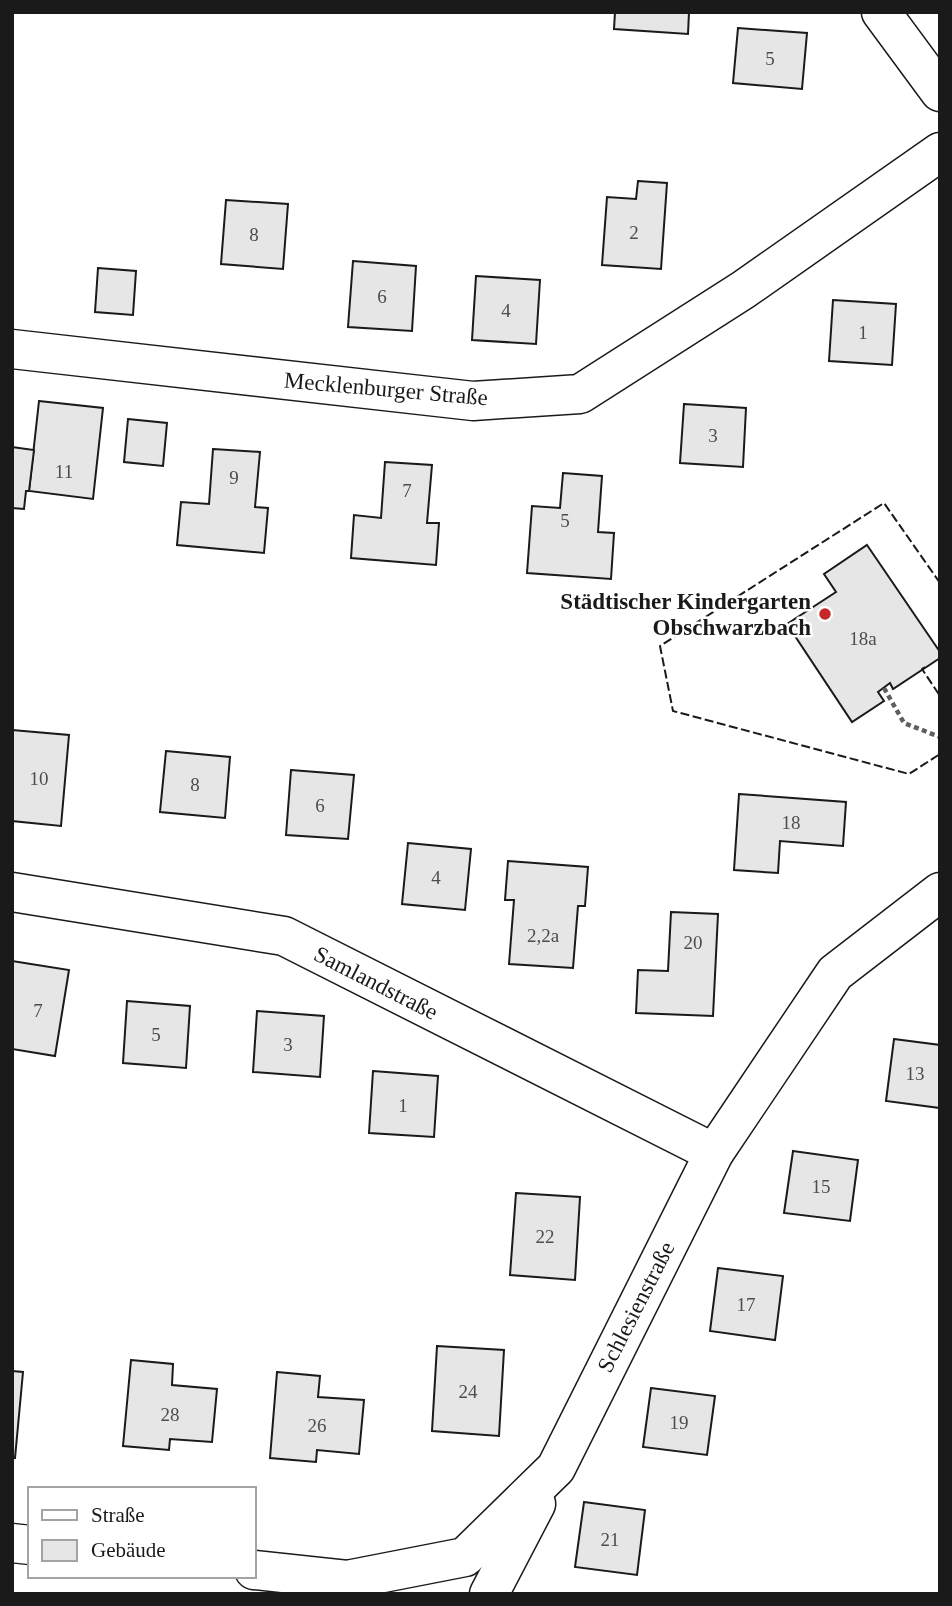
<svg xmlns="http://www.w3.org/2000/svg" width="952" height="1606" font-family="'Times New Roman',serif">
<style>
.building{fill:#e6e6e6;stroke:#1a1a1a;stroke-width:2}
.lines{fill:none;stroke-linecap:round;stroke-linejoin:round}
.minor-casing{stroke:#1a1a1a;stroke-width:41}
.path{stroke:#5f5f5f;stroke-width:4.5;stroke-dasharray:5 3.5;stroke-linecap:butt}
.minor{stroke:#fff;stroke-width:38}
.fence{stroke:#1a1a1a;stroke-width:2;stroke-dasharray:9 3.5;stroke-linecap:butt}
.poi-dot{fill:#c62828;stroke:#fff;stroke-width:2.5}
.labels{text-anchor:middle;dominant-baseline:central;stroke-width:5;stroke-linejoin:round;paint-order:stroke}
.number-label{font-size:19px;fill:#4d4d4d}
.street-label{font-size:23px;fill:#1a1a1a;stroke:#fff}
.poi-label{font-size:23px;font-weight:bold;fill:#1a1a1a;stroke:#fff;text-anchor:end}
</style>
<rect width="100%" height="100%" fill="#fff"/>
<g class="building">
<path d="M615 12H689L688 34 614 29Z"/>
<path d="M738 28 807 33 802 89 733 83Z"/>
<path d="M638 181 667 183 661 269 602 265 607 197 636 199Z"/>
<path d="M226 200 288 204 283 269 221 264Z"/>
<path d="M353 261 416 266 412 331 348 327Z"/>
<path d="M98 268 136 271 133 315 95 312Z"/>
<path d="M476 276 540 280 536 344 472 340Z"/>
<path d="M833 300 896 304 892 365 829 361Z"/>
<path d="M39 401 103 408 93 499 29 491Z"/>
<path d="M684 404 746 408 743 467 680 463Z"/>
<path d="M128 419 167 423 163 466 124 462Z"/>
<path d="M12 447 34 450 29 491H26L24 509 12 508Z"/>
<path d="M213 449 260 452 255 507 268 508 264 553 177 545 181 502 209 504Z"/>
<path d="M385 462 432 465 427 523H439L436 565 351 558 354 515 381 518Z"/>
<path d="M563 473 602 476 598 532 614 533 611 579 527 573 532 506 560 508Z"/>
<path d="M867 545 940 652V658L893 689 890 683 878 692 884 701 852 722 787 624 836 592 824 574Z"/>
<path d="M12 730 69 735 61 826 12 821Z"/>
<path d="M166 751 230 757 225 818 160 812Z"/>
<path d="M291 770 354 775 348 839 286 835Z"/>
<path d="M739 794 846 802 843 846 780 841 778 873 734 870Z"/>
<path d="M408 843 471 849 465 910 402 904Z"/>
<path d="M508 861 588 867 585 906H578L573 968 509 964 514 900H505Z"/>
<path d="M671 912 718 914 713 1016 636 1013 638 970 668 971Z"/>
<path d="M12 961 69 970 55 1056 12 1049Z"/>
<path d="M127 1001 190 1006 186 1068 123 1063Z"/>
<path d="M257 1011 324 1016 320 1077 253 1072Z"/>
<path d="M894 1039 940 1045V1108L886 1101Z"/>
<path d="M373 1071 438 1076 434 1137 369 1133Z"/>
<path d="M793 1151 858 1160 850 1221 784 1213Z"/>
<path d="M516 1193 580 1197 575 1280 510 1275Z"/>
<path d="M718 1268 783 1276 775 1340 710 1331Z"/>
<path d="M437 1346 504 1350 499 1436 432 1431Z"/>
<path d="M131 1360 173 1364 172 1385 217 1389 212 1442 170 1439 169 1450 123 1446Z"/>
<path d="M12 1371 23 1372 15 1458H12Z"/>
<path d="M277 1372 320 1376 318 1397 364 1400 359 1454 317 1450 316 1462 270 1458Z"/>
<path d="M651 1388 715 1396 707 1455 643 1447Z"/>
<path d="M584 1502 645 1510 637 1575 575 1567Z"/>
</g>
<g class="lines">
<defs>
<g id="minor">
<path d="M881 12 940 92"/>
<path d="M12 349 473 401 580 394 743 290 940 152"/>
<path d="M12 892 284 936 714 1153"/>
<path d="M12 1543 30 1545"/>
<path d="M254 1570 347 1580 465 1557 556 1468 714 1153 835 973 940 892"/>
<path d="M489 1594 536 1504"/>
</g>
</defs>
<use href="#minor" class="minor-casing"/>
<path class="path" d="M884 688 904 723 940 737"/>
<use href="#minor" class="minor"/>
<g class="fence">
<path d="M940 583 884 503 660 646 673 711 909 774 940 754"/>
<path d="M925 667 922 669 940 696"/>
</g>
</g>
<circle class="poi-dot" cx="825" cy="614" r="7"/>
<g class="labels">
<g class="number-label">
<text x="770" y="58">5</text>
<text x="634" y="232">2</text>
<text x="254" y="234">8</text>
<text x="382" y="296">6</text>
<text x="506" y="310">4</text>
<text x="863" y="332">1</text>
<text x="713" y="435">3</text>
<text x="64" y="471">11</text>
<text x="234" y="477">9</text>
<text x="407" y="490">7</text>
<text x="565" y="520">5</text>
<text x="863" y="638">18a</text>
<text x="39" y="778">10</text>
<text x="195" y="784">8</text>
<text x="320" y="805">6</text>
<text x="791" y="822">18</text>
<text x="436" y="877">4</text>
<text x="543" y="935">2,2a</text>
<text x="693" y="942">20</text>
<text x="38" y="1010">7</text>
<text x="156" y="1034">5</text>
<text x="288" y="1044">3</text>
<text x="915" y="1073">13</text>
<text x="403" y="1105">1</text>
<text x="821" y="1186">15</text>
<text x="545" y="1236">22</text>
<text x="746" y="1304">17</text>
<text x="468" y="1391">24</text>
<text x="170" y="1414">28</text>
<text x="679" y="1422">19</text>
<text x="317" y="1425">26</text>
<text x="610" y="1539">21</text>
</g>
<g class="street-label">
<text transform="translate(386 389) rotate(5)">Mecklenburger Straße</text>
<text transform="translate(376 983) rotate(27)">Samlandstraße</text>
<text transform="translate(636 1307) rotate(-63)">Schlesienstraße</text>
</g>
<g class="poi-label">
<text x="811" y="601">Städtischer Kindergarten<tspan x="811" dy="26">Obschwarzbach</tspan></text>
</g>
</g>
<rect width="952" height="1606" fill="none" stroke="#1a1a1a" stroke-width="28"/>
<rect x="28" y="1487" width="228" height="91" fill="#ffffff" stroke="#a3a3a3" stroke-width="2"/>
<rect x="42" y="1510" width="35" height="10" fill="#ffffff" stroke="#a3a3a3" stroke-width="2"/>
<text x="91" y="1522" font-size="21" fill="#1a1a1a">Straße</text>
<rect x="42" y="1540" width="35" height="21" fill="#e6e6e6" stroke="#a3a3a3" stroke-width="2"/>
<text x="91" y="1557" font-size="21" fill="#1a1a1a">Gebäude</text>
</svg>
